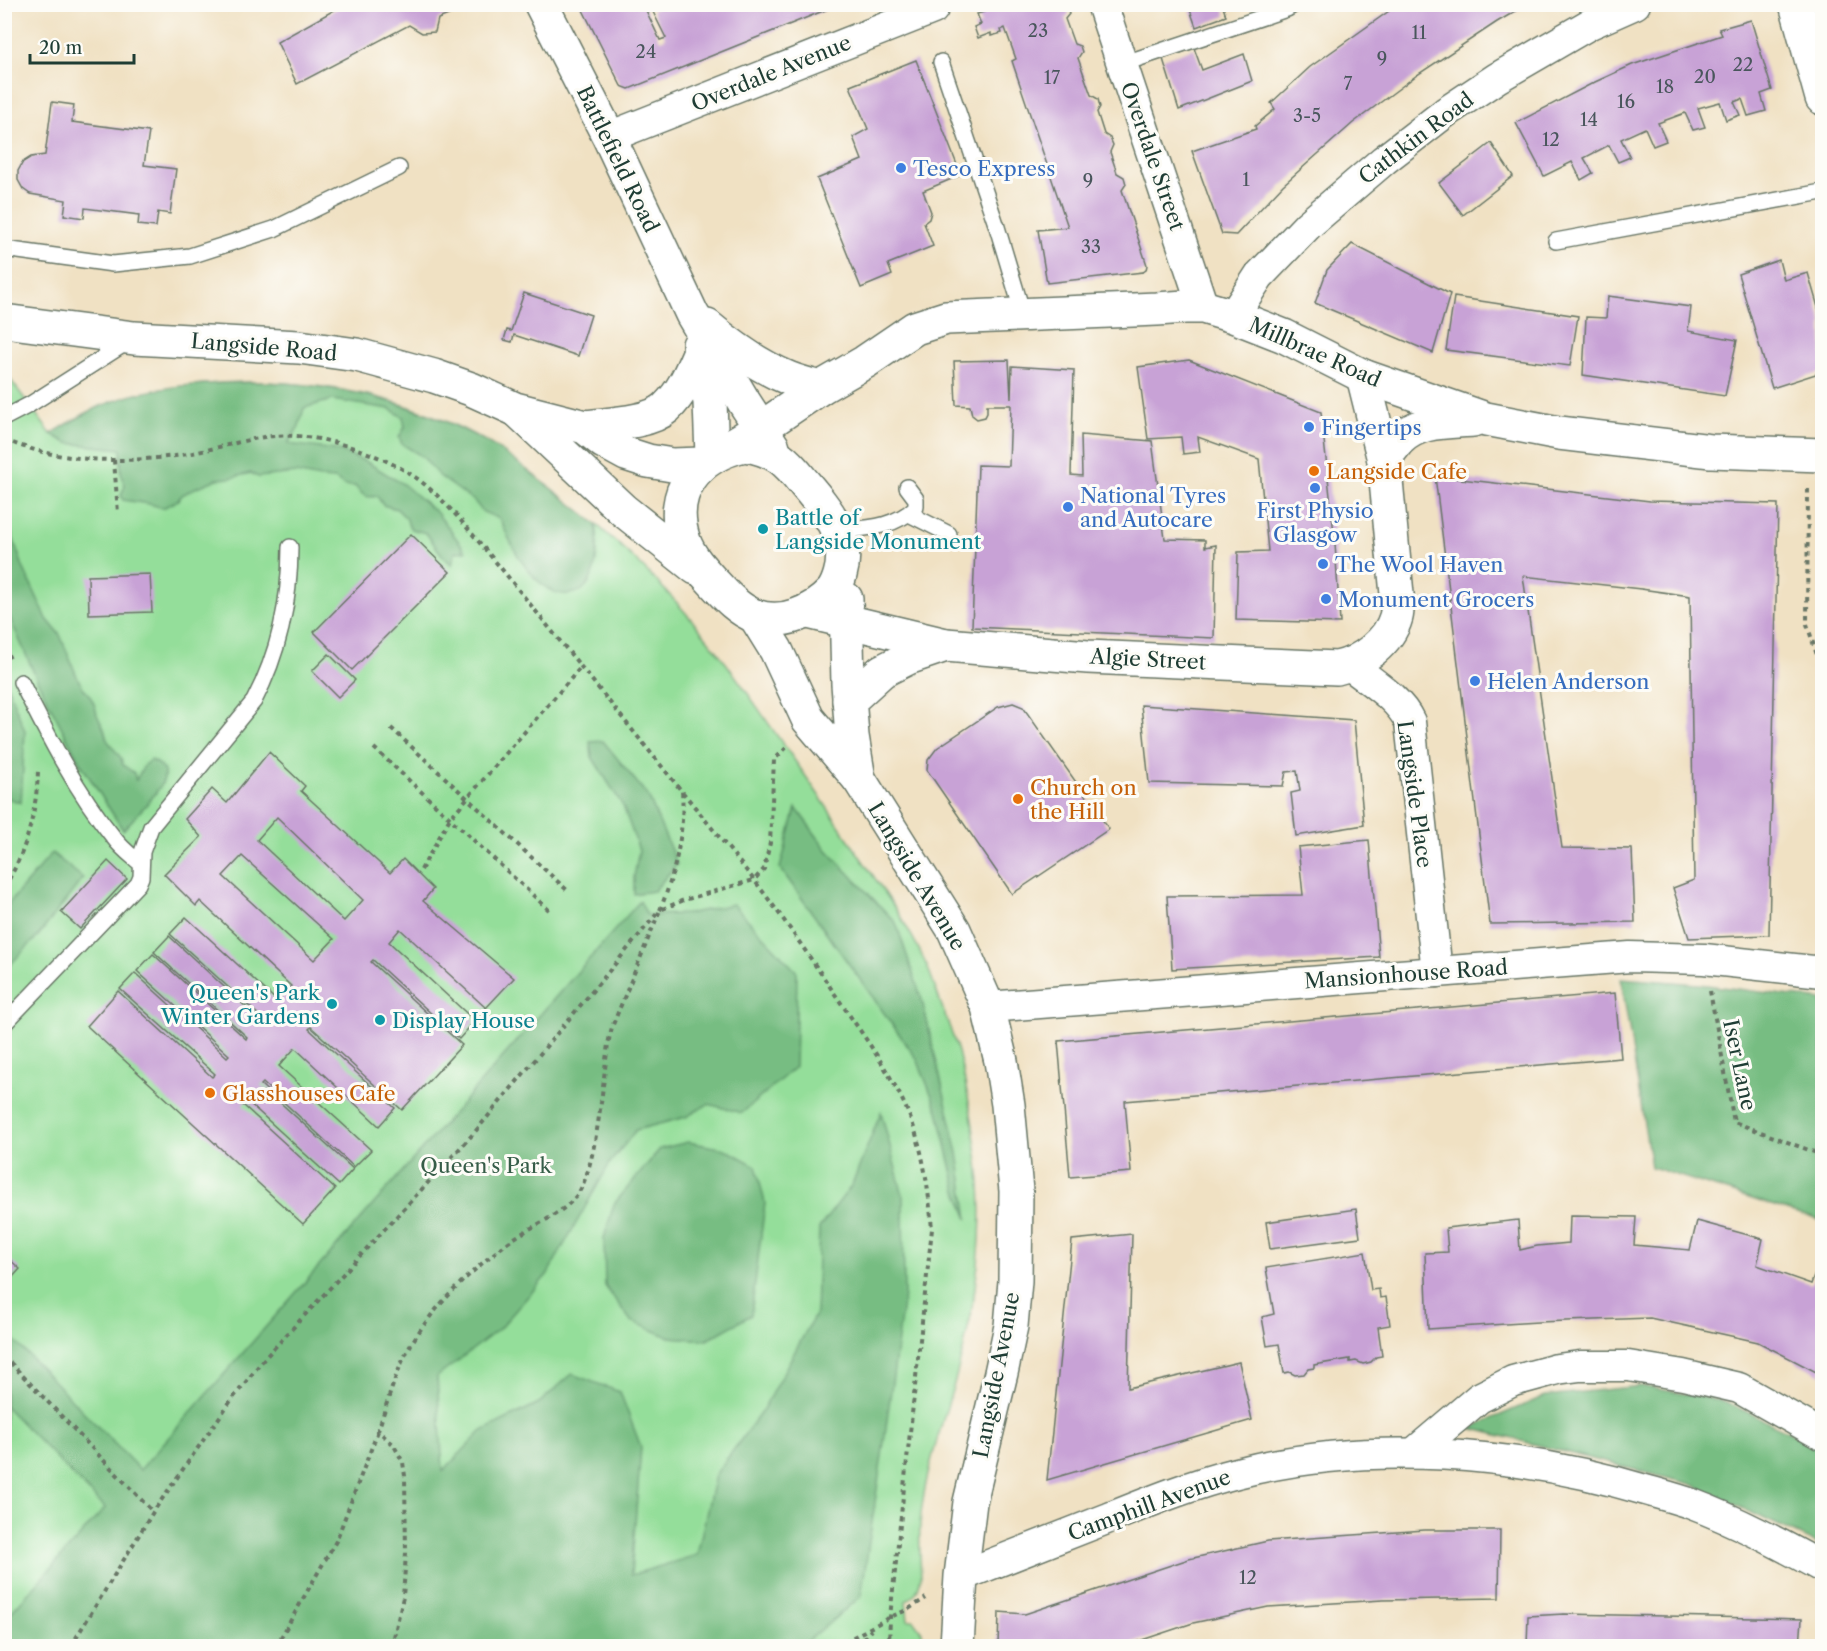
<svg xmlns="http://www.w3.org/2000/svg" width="1827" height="1651" font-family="'Libre Caslon Text',serif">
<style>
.green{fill:#94de9a;stroke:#5a8e67;stroke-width:1.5}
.forest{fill:#77bd82;stroke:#4b7d5b;stroke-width:1.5}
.building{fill:#c8a2d6;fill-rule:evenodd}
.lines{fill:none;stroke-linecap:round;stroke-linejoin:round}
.lane-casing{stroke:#687666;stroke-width:18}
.street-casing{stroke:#687666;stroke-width:33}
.secondary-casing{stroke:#687666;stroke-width:36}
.path{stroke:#687666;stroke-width:4;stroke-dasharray:4.5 4.5;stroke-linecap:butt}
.lane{stroke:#fff;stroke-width:15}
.street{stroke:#fff;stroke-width:30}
.secondary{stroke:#fff;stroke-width:33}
.shop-dot{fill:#3f7fe0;stroke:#fdfcf7;stroke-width:2}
.food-dot{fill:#e8710a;stroke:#fdfcf7;stroke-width:2}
.culture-dot{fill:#0f9aa8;stroke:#fdfcf7;stroke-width:2}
.labels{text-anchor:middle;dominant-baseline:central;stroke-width:6;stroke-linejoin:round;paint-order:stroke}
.number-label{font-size:18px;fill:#49565c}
.street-label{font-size:21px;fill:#1f3d34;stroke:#fdfcf7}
.shop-label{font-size:21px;fill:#366cbe;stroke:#fdfcf7;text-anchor:start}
.food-label{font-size:21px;fill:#c56008;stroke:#fdfcf7;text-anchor:start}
.culture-label{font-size:21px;fill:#0d838f;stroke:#fdfcf7;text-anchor:start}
.park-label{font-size:21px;fill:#365d48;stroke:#fdfcf7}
</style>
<rect width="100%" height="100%" fill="#fdfcf7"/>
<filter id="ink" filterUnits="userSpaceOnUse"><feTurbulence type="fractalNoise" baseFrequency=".0167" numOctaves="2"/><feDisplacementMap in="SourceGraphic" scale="12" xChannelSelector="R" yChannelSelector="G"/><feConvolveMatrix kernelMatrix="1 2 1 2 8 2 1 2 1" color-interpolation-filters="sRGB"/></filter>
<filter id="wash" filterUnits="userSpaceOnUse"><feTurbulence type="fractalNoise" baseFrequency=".008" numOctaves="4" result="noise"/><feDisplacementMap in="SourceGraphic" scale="24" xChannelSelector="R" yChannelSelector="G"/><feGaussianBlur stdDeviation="1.35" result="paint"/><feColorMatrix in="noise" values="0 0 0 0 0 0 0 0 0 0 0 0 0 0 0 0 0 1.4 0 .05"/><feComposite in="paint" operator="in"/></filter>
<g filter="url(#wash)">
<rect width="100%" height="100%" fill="#f0e1c3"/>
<path class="green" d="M4 371 51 434C66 425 82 414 98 407 144 388 197 383 246 382 326 381 408 398 478 437 493 446 507 457 522 467 592 516 657 575 710 642 738 677 762 715 788 751 814 787 838 824 863 861 885 893 908 925 924 960 931 973 935 988 940 1001 946 1018 953 1035 958 1052 966 1083 972 1116 976 1148 988 1221 976 1307 956 1377 942 1426 924 1473 920 1524 919 1541 920 1559 921 1577 919 1588 916 1596 906 1601L908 1620H913L922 1632 923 1646H5Z"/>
<g class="forest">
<path d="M263 382C337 384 412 402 478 437 503 450 530 472 553 490 567 501 582 512 596 524 599 542 598 578 582 590 578 593 573 593 568 594 560 595 549 591 543 585 522 569 510 542 500 519L483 512 474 501 438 475 423 457 402 444 399 437 405 427 403 417 390 409 332 400 304 408 299 426 288 444 336 450 365 461 403 484 437 513 466 551 455 552 452 565 442 555 426 533 411 529 408 524 407 519 397 509 383 505 377 496C365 499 362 494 355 486H345L335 479 320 478 296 473 258 477 251 473 230 478 217 479 193 489 182 495 178 500 163 508 150 504 123 500 121 496 125 485 121 473V449L67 443 51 434C66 425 80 416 95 409 147 384 207 383 263 382Z"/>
<path d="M4 512 23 567 47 619 60 635 78 679 84 689 90 696 95 706 97 715 104 729 107 740 121 758 123 765 134 773 136 780 145 764 151 760C178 771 158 790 146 805 138 813 131 822 123 830L79 761 38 682 5 607Z"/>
<path d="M5 680 25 731 21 803 5 797Z"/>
<path d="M603 741 648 796 677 864 654 891 634 894V877L639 850 623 806 592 757 590 742Z"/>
<path d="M796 808 827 850 896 923 922 1000 937 1064 958 1153 968 1219 957 1191 938 1111 917 1059 780 868Z"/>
<path d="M52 853 83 878 39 935 5 970V908Z"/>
<path d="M640 901 647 915 687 914 733 904 797 972 795 1067 742 1113 708 1104 686 1117 636 1130 610 1163 547 1275 499 1329 437 1377 443 1471 482 1431 539 1403 572 1374 620 1392 641 1447 631 1575 697 1555 715 1475 762 1411 816 1313 819 1228 852 1185 881 1112 903 1196 904 1295 884 1442 861 1596 802 1646H5V1619L105 1508 5 1406V1331L140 1470Z"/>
<path d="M1621 978 1699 984 1822 1000V1221L1651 1167Z"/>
<path d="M688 1142 725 1149 756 1166 765 1203 751 1315 707 1340 669 1337 631 1321 605 1286 604 1238 614 1204 660 1149Z"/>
<path d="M1641 1386 1724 1401 1822 1448V1546L1691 1484 1470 1428 1545 1396Z"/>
</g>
<g id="blocks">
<g class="building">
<path d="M345 4H462L464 9 438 19 435 32 422 33 409 25 297 84 277 42Z"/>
<path d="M580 4H643L660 40 666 38 652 10 666 4 838 5 629 89 621 86Z"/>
<path d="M998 4 1067 5 1069 14 1065 19 1074 44 1080 46 1082 52 1078 58 1091 95 1098 99 1100 107 1097 112 1104 134 1110 138 1113 145 1110 152 1117 173 1124 177 1126 184 1122 190 1147 265 1146 270 1143 272 1047 283 1038 230 1068 227 1012 61 1016 59 1005 28 1001 30 1002 33 991 36V33L978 38 974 27 981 24 977 14 984 12 983 8 992 5 993 9 999 7Z"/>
<path d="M1188 4H1222L1226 16 1196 27Z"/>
<path d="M1399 4H1528L1497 22 1417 75 1353 123 1283 185 1236 235 1222 234 1192 151 1256 129 1255 126 1275 109 1271 103 1310 67Z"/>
<path d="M1751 20 1772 90 1761 94 1766 111 1748 116 1742 99 1734 102 1740 115 1726 120 1720 102 1698 108 1705 127 1693 130 1685 113 1658 123 1666 141 1653 146 1645 128 1621 139 1630 157 1618 162 1609 145 1584 158 1593 173 1581 180 1572 162 1544 176 1516 123 1595 82 1632 65 1722 35 1719 29Z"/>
<path d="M1194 48 1202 70 1244 54 1252 81 1179 110 1163 59Z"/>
<path d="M916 60 961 175 923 191 931 212 929 219 924 223 933 246 888 264 892 275 861 288 817 179 862 160 853 137 868 129 850 86Z"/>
<path d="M52 102 74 105 72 122 149 132 144 165 176 169 170 214 158 212 156 227 138 225 139 215 85 208 84 218 64 215 66 200 30 194 23 189 18 180V171L23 162 31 157 45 155Z"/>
<path d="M1491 143 1513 176 1463 215 1439 183Z"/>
<path d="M1352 244 1450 294 1433 353 1315 303 1327 270Z"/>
<path d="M1779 260 1784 280 1808 273 1822 321V372L1772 388 1738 274Z"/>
<path d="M524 293 591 315 578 356 514 335 512 342 504 340 507 330 511 331Z"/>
<path d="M1608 296 1691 307 1688 331 1737 340 1725 396 1583 375 1586 317 1606 318Z"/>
<path d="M1454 297 1578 316 1570 366 1446 350Z"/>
<path d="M1009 360 1011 399 1012 366 1074 370 1071 475 1082 476 1081 435 1152 441 1165 539 1205 540V547L1216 545 1214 638 972 627 978 465 1009 466 1011 405H987V413L985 417 977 419 972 415 970 406 956 405 954 361Z"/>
<path d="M1189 360 1321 412 1335 543 1340 623 1236 620 1238 552 1268 551 1259 459 1198 437 1200 452 1183 454 1181 437 1148 439 1138 367Z"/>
<path d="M1435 476 1650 501 1778 504 1769 935 1689 938 1673 888 1694 880 1690 596 1641 589 1523 576 1562 848 1632 849 1635 922 1490 924Z"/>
<path d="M411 534 450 572 352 670 314 632Z"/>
<path d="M150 574 152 612 89 614 88 576Z"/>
<path d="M329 654 355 680 338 697 312 671Z"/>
<path d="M1013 703 1023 707 1109 829 1012 894 927 770 928 760 937 748 998 707Z"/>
<path d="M1141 705 1354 720 1364 825 1296 836 1291 793 1300 791 1297 771 1286 772 1283 786 1149 783Z"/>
<path d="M269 752 305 786 301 791 390 873 403 859 433 889 423 901 514 978 486 1008 400 929 389 942 475 1021 459 1039 373 960 371 962 462 1045 402 1110 311 1027 309 1029 395 1108 379 1126 295 1048 279 1066 371 1150 354 1167 263 1083 261 1085 353 1169 339 1185 247 1101 243 1105 335 1189 303 1224 87 1026 118 991 212 1077 215 1074 120 989 135 973 227 1057 229 1055 137 971 153 954 246 1039 247 1037 154 952 169 936 260 1020 262 1018 170 934 186 917 277 1001 291 986 200 901 196 906 164 874 201 837 185 819 212 789 227 803ZM277 817 363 900 344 921 257 840ZM242 856 334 939 314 960 223 876Z"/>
<path d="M1369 840 1379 957 1172 969 1167 896 1303 895 1298 847Z"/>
<path d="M108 861 127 879 80 929 61 912Z"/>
<path d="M1615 993 1621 1058 1125 1101 1131 1172 1070 1177 1058 1041Z"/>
<path d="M1356 1209 1360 1237 1270 1249 1266 1222Z"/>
<path d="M1570 1216 1636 1217 1634 1245 1690 1250 1697 1221 1763 1239 1757 1265 1811 1284 1822 1256V1375L1758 1342 1650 1318 1538 1322 1428 1329 1425 1253 1448 1252 1446 1228 1518 1220 1520 1250 1537 1246 1569 1243Z"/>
<path d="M1132 1234 1128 1388 1239 1362 1252 1420 1047 1480 1072 1240Z"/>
<path d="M1365 1252 1371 1290 1379 1289 1380 1298 1386 1297 1390 1325 1378 1327 1382 1356 1376 1357 1371 1362 1363 1364 1356 1361 1350 1362V1359L1314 1365V1368L1308 1369 1304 1374 1295 1375 1289 1372 1284 1373 1279 1344 1267 1346 1262 1317 1274 1314 1266 1268Z"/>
<path d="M4 1254 20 1269 11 1279 4 1273Z"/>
<path d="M1425 1530H1500L1499 1598 1383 1600 1268 1607 1193 1623 1124 1646H998L999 1612 1025 1614 1189 1559 1268 1541Z"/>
<path d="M1564 1614 1666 1616 1802 1619 1800 1646H1527L1528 1616Z"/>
</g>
</g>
</g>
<g filter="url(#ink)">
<use href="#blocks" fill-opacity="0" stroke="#687666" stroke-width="1.5"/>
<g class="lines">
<defs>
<g id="lane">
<path d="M941 62 997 227 1023 314"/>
<path d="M1122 64 1287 9 1295 4"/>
<path d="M1556 241 1822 192"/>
<path d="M4 249 113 264 190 256 274 229 399 168"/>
<path d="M4 418 29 405 129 341"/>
<path d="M909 514 949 534"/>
<path d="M838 531C867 528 894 528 916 507V499L907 487"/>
<path d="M21 682C48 736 76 791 114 838 121 848 132 856 141 864"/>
<path d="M4 1024 138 884 141 877 142 852 151 827 254 701C279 653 290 601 290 547"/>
</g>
<g id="street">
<path d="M1102 4 1203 307"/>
<path d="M609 137 933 9"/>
<path d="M1233 316 1259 276 1308 225 1384 160 1446 112 1497 78 1590 24 1635 4"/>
<path d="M1350 665C1370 681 1399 698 1410 722L1437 972"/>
<path d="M988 1007 1630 957 1704 959 1822 972"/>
<path d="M1414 1453 1479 1398 1513 1381 1557 1369 1580 1366H1628L1683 1375 1739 1388 1822 1435"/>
<path d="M961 1576C1011 1556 1060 1537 1109 1518 1151 1501 1193 1484 1237 1473 1369 1439 1519 1452 1649 1491 1663 1495 1678 1499 1692 1504 1737 1521 1780 1544 1822 1567"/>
</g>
<g id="secondary">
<path d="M541 4 609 137 692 314 744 402 773 447"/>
<path d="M1796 4 1822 98"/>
<path d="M4 321 134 338 299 347 357 355 434 376 471 389 515 409 585 427 604 442 626 454 648 461 672 465 702 464"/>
<path d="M707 326C732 347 758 366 788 378 798 382 809 385 820 388"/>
<path d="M699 345 710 402 712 456"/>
<path d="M519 412 623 510 696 568"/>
<path d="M585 427C608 424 649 423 666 408 683 392 691 372 700 351"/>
<path d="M745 445C758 447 768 450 779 457 789 464 797 474 804 483 827 510 851 538 840 575 838 582 836 587 832 592 813 612 783 626 755 616 739 610 727 597 716 585 704 572 690 558 684 541 667 491 698 455 745 445Z"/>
<path d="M721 452 761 428 820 388 865 362 915 328 946 318 1157 309 1185 307H1203L1233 316 1284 336 1363 376 1486 419 1559 433 1711 451 1822 455"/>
<path d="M1384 460C1388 454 1393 447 1398 441 1417 420 1447 422 1473 420"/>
<path d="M846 599 848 684 852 736 859 779"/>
<path d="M808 612 946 645 1088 657 1337 668C1361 663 1389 642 1396 617 1398 610 1397 601 1397 594L1384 460 1363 376"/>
<path d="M755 616 776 650 808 719 859 779 954 930 988 1007 1001 1061 1008 1105 1016 1191 1015 1281 1011 1326 1001 1373 970 1502 961 1576 957 1646"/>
<path d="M849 701 882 671 908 658 946 645"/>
</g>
</defs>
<use href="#lane" class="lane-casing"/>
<use href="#street" class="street-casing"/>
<use href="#secondary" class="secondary-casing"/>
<g class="path">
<path d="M13 443C64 462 120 463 175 456 205 452 234 442 264 437 310 430 373 450 412 475 444 496 474 537 500 567L754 880C785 920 813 962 841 1003 868 1042 897 1081 913 1125 925 1159 929 1194 932 1229L890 1617 889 1646"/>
<path d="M114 460 118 513"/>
<path d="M1808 489 1807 624 1822 671"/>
<path d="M4 646 10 659"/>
<path d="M391 728 568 891"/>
<path d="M374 748 550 911"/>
<path d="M421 870 450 818 581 667"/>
<path d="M4 887C26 854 37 810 38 770"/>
<path d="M1710 991 1734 1122 1822 1155"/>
<path d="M4 1356 153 1512"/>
<path d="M71 1646 153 1512 230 1402 264 1359 474 1133 660 910C675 873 685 831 682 791"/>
<path d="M276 1646 336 1541 378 1431"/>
<path d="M392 1646 403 1597 406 1553 405 1476 403 1462 393 1444 378 1431C388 1400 397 1366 415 1338 438 1302 472 1270 506 1244 529 1226 559 1218 577 1195 597 1167 603 1080 608 1044L612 1027 660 910 684 900 754 880 764 869 770 843 774 760 788 746"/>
<path d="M837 1646 890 1617 907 1610 926 1598"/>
<path d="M858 1646 871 1630"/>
</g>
<use href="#lane" class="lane"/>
<use href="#street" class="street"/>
<use href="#secondary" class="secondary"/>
</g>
</g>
<g class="shop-dot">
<circle cx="901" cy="168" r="6"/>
<circle cx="1309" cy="427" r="6"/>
<circle cx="1315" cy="488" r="6"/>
<circle cx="1068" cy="507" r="6"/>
<circle cx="1323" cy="564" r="6"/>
<circle cx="1326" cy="599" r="6"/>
<circle cx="1475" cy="681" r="6"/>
</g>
<g class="food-dot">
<circle cx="1314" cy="471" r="6"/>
<circle cx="1018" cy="799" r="6"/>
<circle cx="210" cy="1093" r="6"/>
</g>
<g class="culture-dot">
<circle cx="763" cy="529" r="6"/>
<circle cx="332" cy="1004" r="6"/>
<circle cx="380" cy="1020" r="6"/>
</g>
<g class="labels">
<g class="number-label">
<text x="1038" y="31">23</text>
<text x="1419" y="33">11</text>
<text x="646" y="52">24</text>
<text x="1382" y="59">9</text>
<text x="1743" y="65">22</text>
<text x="1705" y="77">20</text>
<text x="1052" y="78">17</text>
<text x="1348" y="84">7</text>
<text x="1665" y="87">18</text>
<text x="1626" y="102">16</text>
<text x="1307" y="116">3-5</text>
<text x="1589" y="120">14</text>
<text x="1551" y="140">12</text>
<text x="1246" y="180">1</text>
<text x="1088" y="181">9</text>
<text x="1091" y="247">33</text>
<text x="1248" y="1578">12</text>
</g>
<g class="street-label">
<text transform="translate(771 73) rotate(-22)">Overdale Avenue</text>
<text transform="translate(1416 138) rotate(-37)">Cathkin Road</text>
<text transform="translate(1153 156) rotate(71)">Overdale Street</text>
<text transform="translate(618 159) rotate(64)">Battlefield Road</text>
<text transform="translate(264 347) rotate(5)">Langside Road</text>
<text transform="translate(1315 352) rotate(24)">Millbrae Road</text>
<text transform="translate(1148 659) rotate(3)">Algie Street</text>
<text transform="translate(1415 794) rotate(82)">Langside Place</text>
<text transform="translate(917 876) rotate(59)">Langside Avenue</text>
<text transform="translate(1406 974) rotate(-4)">Mansionhouse Road</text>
<text transform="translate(1740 1065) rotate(78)">Iser Lane</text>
<text transform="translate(996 1375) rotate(-79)">Langside Avenue</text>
<text transform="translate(1149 1505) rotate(-20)">Camphill Avenue</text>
</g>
<g class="shop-label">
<text x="913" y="168">Tesco Express</text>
<text x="1321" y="427">Fingertips</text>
<text x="1080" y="495">National Tyres<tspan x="1080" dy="24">and Autocare</tspan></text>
<text x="1315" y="510" text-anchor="middle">First Physio<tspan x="1315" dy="24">Glasgow</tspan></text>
<text x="1335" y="564">The Wool Haven</text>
<text x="1338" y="599">Monument Grocers</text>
<text x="1487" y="681">Helen Anderson</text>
</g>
<g class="food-label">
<text x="1326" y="471">Langside Cafe</text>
<text x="1030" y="787">Church on<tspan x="1030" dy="24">the Hill</tspan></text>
<text x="222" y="1093">Glasshouses Cafe</text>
</g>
<g class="culture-label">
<text x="775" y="517">Battle of<tspan x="775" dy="24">Langside Monument</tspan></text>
<text x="320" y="992" text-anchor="end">Queen's Park<tspan x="320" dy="24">Winter Gardens</tspan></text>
<text x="392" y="1020">Display House</text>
</g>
<g class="park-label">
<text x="486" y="1165">Queen's Park</text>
</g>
</g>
<rect width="1827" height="1651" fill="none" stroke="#fdfcf7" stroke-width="24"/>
<path d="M30 54v9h104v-9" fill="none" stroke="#1f3d34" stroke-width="3"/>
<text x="39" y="54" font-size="18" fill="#1f3d34" stroke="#fdfcf7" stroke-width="4.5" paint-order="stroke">20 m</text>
</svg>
